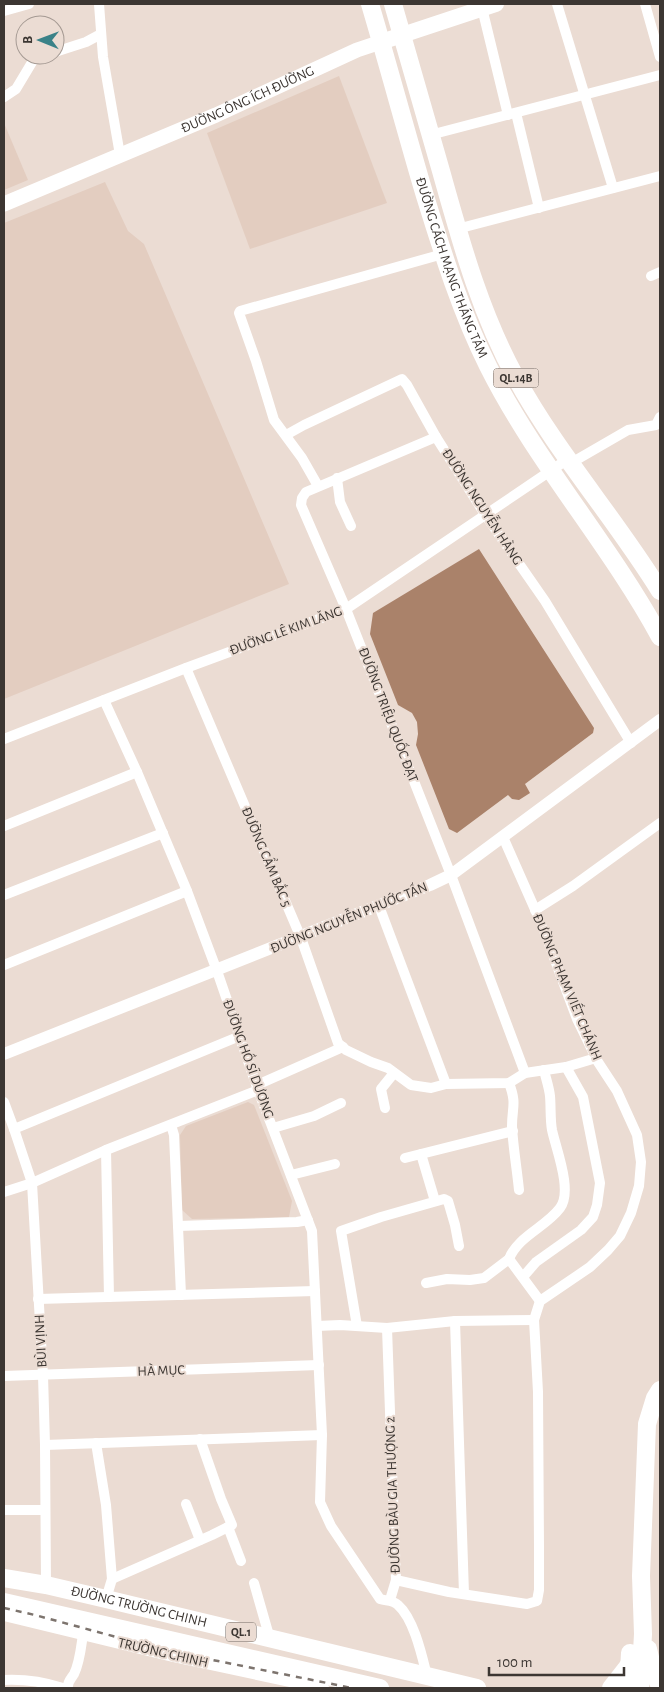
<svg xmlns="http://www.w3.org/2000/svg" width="664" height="1692" font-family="'Alegreya Sans',sans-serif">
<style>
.built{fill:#e3cdc0}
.water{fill:#aa826a}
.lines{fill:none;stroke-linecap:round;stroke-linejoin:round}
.minor{stroke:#fff;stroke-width:10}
.tertiary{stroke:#fff;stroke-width:12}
.secondary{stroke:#fff;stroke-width:15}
.primary{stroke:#fff;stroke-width:16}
.trunk{stroke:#fff;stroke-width:18}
.rail{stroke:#7d746e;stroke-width:2.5;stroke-dasharray:6 6;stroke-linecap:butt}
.labels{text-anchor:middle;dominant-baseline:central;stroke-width:4;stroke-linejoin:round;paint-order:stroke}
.shield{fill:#ebdcd3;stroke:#706862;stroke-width:1}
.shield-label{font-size:12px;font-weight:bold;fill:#3c3632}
.street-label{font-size:14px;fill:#3c3632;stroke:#ebdcd3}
</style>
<rect width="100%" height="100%" fill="#ebdcd3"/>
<g class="built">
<path d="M339 76 387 203 250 249 207 133Z"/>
<path d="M4 123 28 180 4 190Z"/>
<path d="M105 182 128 231 144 244 289 584 4 699V223Z"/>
<path d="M248 1102 254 1105 292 1201 289 1217 192 1219 182 1210 180 1135 186 1126Z"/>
</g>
<path class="water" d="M479 549 594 728 593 733 525 784 530 793 519 800 512 799 508 795 457 833 449 829 416 745 418 734 417 722 412 713 398 705 370 634 373 613Z"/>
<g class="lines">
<g class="minor">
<path d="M99 4 103 57 120 155"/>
<path d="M557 4 613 188"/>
<path d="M645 4 660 57"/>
<path d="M482 8 508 115"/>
<path d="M4 11 29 4"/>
<path d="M55 52 86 42 101 34"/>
<path d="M4 97 16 89 34 59 45 55"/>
<path d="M516 113 539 208"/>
<path d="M430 135 660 75"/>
<path d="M457 229 660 176"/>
<path d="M651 276 660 272"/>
<path d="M286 435 304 425 402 379 407 385 436 437 486 516 545 601 631 743"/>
<path d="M436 437 306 492 302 498 301 505 346 609 451 875 525 1073"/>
<path d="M571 463 628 430 656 425 660 417"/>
<path d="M337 478 340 502 351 526"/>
<path d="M318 486 302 458 274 420 256 361 239 313 240 311 443 254"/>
<path d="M186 668 301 938 338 1043 346 1050 371 1062 388 1068 411 1085 431 1088 446 1084 509 1083 525 1073 566 1067 596 1058"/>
<path d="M104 700 137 772 187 891 217 971 258 1090 312 1231 322 1435 320 1502 331 1526 380 1599C386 1601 393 1600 398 1605 414 1619 422 1656 427 1676"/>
<path d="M4 739 186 668 346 609 568 459"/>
<path d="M4 826 137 772"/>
<path d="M4 895 163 833"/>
<path d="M379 906 446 1084"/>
<path d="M535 910 573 886 660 823"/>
<path d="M4 965 187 891"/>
<path d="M509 1083C517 1104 512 1107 512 1126 513 1147 517 1169 519 1190"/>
<path d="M257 1085 343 1047"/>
<path d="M4 1102 14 1129 32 1183 43 1375 45 1445 46 1585"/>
<path d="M385 1108 381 1089 394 1073"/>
<path d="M171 1125 174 1135 181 1295"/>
<path d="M273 1128 314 1116 341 1103"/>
<path d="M14 1129 240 1036"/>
<path d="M106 1150 109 1297"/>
<path d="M421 1154 435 1201"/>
<path d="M405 1158 513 1131"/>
<path d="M291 1175 335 1164"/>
<path d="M4 1192 32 1183 106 1150 258 1090"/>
<path d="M178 1226 297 1222 308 1220"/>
<path d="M509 1259C518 1236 546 1227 560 1208 573 1191 556 1149 552 1130 550 1119 551 1107 550 1096 549 1087 546 1079 544 1070"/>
<path d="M523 1277 536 1262 581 1230 593 1217 597 1205 600 1183 583 1097 566 1067"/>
<path d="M426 1283 447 1279 470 1280 484 1278 509 1259 540 1301"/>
<path d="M38 1299 315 1291"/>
<path d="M455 1321 464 1594"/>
<path d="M317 1326 340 1325 387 1328 455 1321 534 1320"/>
<path d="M357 1326 341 1231 381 1217 444 1199 448 1201 455 1225 459 1246"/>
<path d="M387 1328 396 1580 390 1600"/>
<path d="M4 1376 319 1365"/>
<path d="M96 1443 106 1505 112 1579 106 1599"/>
<path d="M45 1445 322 1435"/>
<path d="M186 1504 200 1540"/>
<path d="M4 1510H45"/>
<path d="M228 1527 241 1561"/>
<path d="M112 1579 212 1535 232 1525 221 1499 200 1439"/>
<path d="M396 1580 449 1592 527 1604 537 1601 539 1590V1548L538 1392 534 1320 540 1301 590 1267 608 1250 620 1236 631 1213 639 1186 641 1162 637 1135 617 1091 598 1062 577 1019 541 923 503 837"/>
<path d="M254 1583 270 1639"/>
<path d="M4 1680C24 1679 44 1682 63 1688"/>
<path d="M68 1688C67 1682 71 1679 74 1674 80 1662 81 1647 83 1634"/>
</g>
<g class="tertiary">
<path d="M4 1054 430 885 451 875 660 720"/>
<path d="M4 1615 173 1656 323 1688"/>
</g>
<path class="secondary" id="s1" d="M4 204 216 115 357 50 381 42"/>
<path class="primary" d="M381 42 496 4"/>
<g class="trunk">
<path id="s2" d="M370 4C389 68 406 132 425 196 443 254 461 312 488 366 536 462 609 543 660 637"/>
<path d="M393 4C409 60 425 115 441 171 461 242 480 313 516 378 557 453 615 518 660 591"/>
<path id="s3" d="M4 1578 46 1585 106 1599 477 1688"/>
<path d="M4 1602 380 1688"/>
<path d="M648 1649 654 1674 660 1686"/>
<path d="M611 1688 629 1665"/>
<path d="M628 1688 630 1653"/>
<path d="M640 1688 643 1634 641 1576 647 1424 655 1398 660 1390"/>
</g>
<path class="rail" d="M4 1608 35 1615 168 1651 352 1688"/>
</g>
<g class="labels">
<g class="shield">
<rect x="493.5" y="368.5" width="45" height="19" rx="4"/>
<rect x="226" y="1622.5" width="30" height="19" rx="4"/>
</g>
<g class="shield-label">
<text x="516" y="378">QL.14B</text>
<text x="241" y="1632">QL.1</text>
</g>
<g class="street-label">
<text stroke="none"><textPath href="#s1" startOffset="265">ĐƯỜNG ÔNG ÍCH ĐƯỜNG</textPath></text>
<text stroke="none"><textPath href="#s2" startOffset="276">ĐƯỜNG CÁCH MẠNG THÁNG TÁM</textPath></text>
<text transform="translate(482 507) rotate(57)">ĐƯỜNG NGUYỄN HÀNG</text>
<text transform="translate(286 631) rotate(-20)">ĐƯỜNG LÊ KIM LĂNG</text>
<text transform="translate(388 715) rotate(69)">ĐƯỜNG TRIỆU QUỐC ĐẠT</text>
<text transform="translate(266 857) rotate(67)">ĐƯỜNG CẨM BẮC 5</text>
<text transform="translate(349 918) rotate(-22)">ĐƯỜNG NGUYỄN PHƯỚC TẤN</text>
<text transform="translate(567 987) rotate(67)">ĐƯỜNG PHẠM VIẾT CHÁNH</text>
<text transform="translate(248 1059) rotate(70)">ĐƯỜNG HỒ SĨ DƯƠNG</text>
<text transform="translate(41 1341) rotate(-93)">BÙI VỊNH</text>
<text transform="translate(161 1371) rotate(-2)">HÀ MỤC</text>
<text transform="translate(393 1495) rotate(-92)">ĐƯỜNG BÀU GIA THƯỢNG 2</text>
<text stroke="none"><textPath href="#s3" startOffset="138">ĐƯỜNG TRƯỜNG CHINH</textPath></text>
<text transform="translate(163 1653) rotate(13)">TRƯỜNG CHINH</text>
</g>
</g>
<rect width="664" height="1692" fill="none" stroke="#3c3632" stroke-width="10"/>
<g transform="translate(40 40) rotate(271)"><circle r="24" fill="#ebdcd3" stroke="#a59a93"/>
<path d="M0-4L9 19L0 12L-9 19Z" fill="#3a8288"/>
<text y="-8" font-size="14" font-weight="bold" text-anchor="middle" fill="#3c3632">B</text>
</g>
<path d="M489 1667v8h135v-8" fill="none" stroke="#3c3632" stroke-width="2.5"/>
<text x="497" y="1667" font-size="15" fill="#3c3632" stroke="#ebdcd3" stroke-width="4" paint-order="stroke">100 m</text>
</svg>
